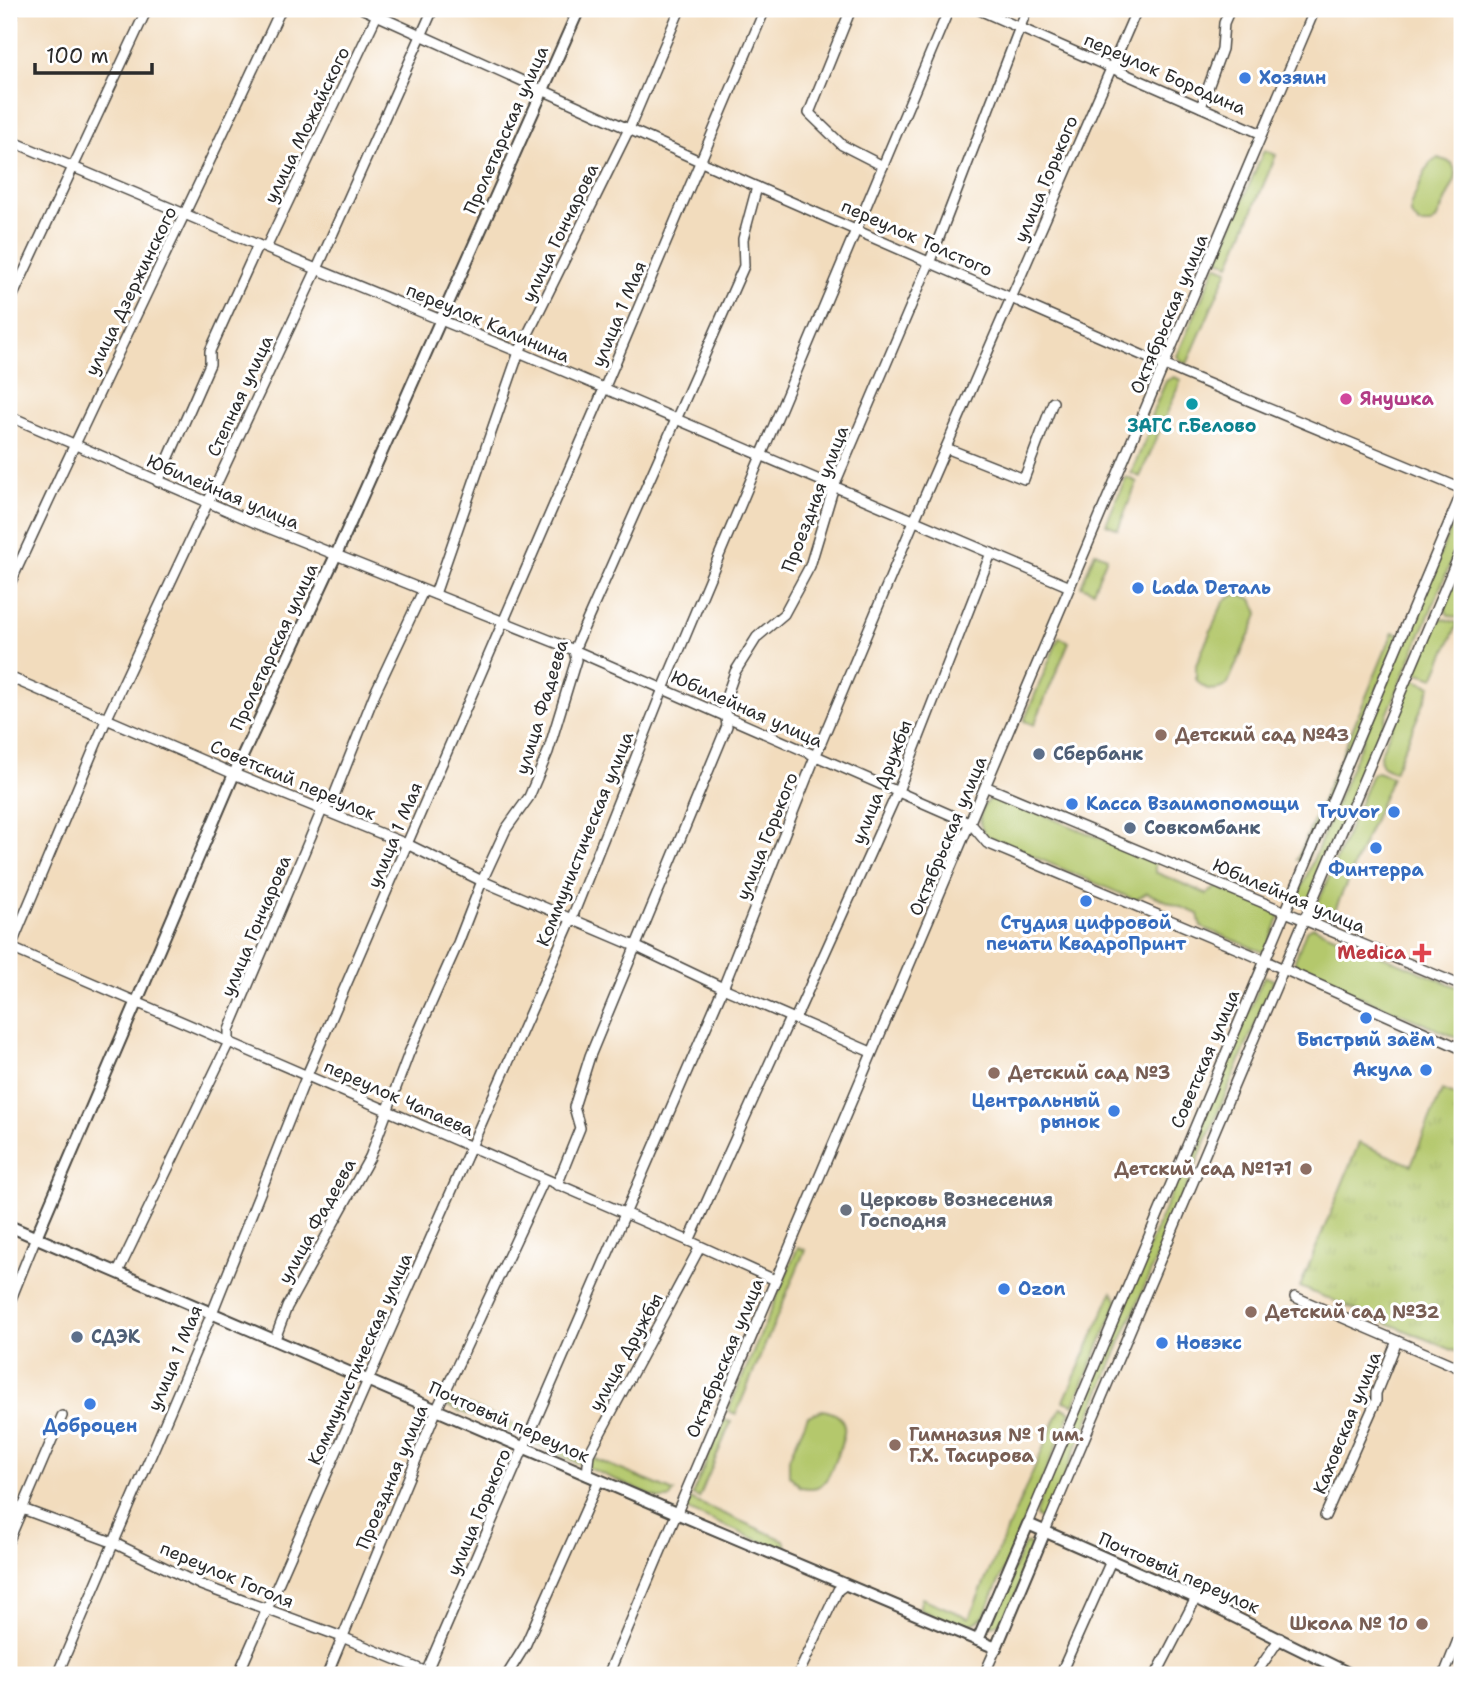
<svg xmlns="http://www.w3.org/2000/svg" width="1471" height="1684" font-family="'Shantell Sans',sans-serif">
<style>
.grass{fill:#b4c86c;stroke:#707a4c;stroke-width:2}
.park{fill:url(#park-tufts);stroke:#707a4c;stroke-width:2}
.lines{fill:none;stroke-linecap:round;stroke-linejoin:round}
.minor-casing{stroke:#494641;stroke-width:12}
.major-casing{stroke:#494641;stroke-width:14}
.minor{stroke:#fff;stroke-width:9}
.major{stroke:#fff;stroke-width:10}
.shop-dot{fill:#3f7fe0;stroke:#fff;stroke-width:2.5}
.hotel-dot{fill:#d1479c;stroke:#fff;stroke-width:2.5}
.culture-dot{fill:#0f9aa8;stroke:#fff;stroke-width:2.5}
.education-dot{fill:#8d6e63;stroke:#fff;stroke-width:2.5}
.service-dot{fill:#5c6f8a;stroke:#fff;stroke-width:2.5}
.health-dot{fill:#e0444e;stroke:#fff;stroke-width:2.5}
.worship-dot{fill:#6b7280;stroke:#fff;stroke-width:2.5}
.labels{text-anchor:middle;dominant-baseline:central;stroke-width:6;stroke-linejoin:round;paint-order:stroke}
.street-label{font-size:18px;fill:#2b2b2b;stroke:#fff}
.shop-label{font-size:18px;font-weight:bold;fill:#366cbe;stroke:#fff;text-anchor:start}
.hotel-label{font-size:18px;font-weight:bold;fill:#b23c85;stroke:#fff;text-anchor:start}
.culture-label{font-size:18px;font-weight:bold;fill:#0d838f;stroke:#fff}
.education-label{font-size:18px;font-weight:bold;fill:#785e54;stroke:#fff;text-anchor:start}
.service-label{font-size:18px;font-weight:bold;fill:#4e5e75;stroke:#fff;text-anchor:start}
.health-label{font-size:18px;font-weight:bold;fill:#be3a42;stroke:#fff;text-anchor:end}
.worship-label{font-size:18px;font-weight:bold;fill:#5b616d;stroke:#fff;text-anchor:start}
</style>
<defs>
<pattern id="park-tufts" width="24" height="20" patternUnits="userSpaceOnUse" patternTransform="scale(1.75)"><rect width="24" height="20" fill="#b4c86c"/><path d="M3 7l-1-3M5 7V3M7 7l1-3M15 17l-1-3M17 17v-4M19 17l1-3" fill="none" stroke="#9bac5e"/></pattern>
</defs>
<rect width="100%" height="100%" fill="#fff"/>
<filter id="ink" filterUnits="userSpaceOnUse"><feTurbulence type="fractalNoise" baseFrequency=".0143" numOctaves="2"/><feDisplacementMap in="SourceGraphic" scale="14" xChannelSelector="R" yChannelSelector="G"/><feConvolveMatrix kernelMatrix="1 2 1 2 8 2 1 2 1" color-interpolation-filters="sRGB"/></filter>
<filter id="wash" filterUnits="userSpaceOnUse"><feTurbulence type="fractalNoise" baseFrequency=".00686" numOctaves="4" result="noise"/><feDisplacementMap in="SourceGraphic" scale="28" xChannelSelector="R" yChannelSelector="G"/><feGaussianBlur stdDeviation="1.57" result="paint"/><feColorMatrix in="noise" values="0 0 0 0 0 0 0 0 0 0 0 0 0 0 0 0 0 1.4 0 .05"/><feComposite in="paint" operator="in"/></filter>
<g filter="url(#wash)">
<rect width="100%" height="100%" fill="#f2dcbd"/>
<g class="grass">
<path d="M1264 150 1276 155 1230 264 1218 259Z"/>
<path d="M1439 158 1452 163 1456 173 1455 180 1436 220 1431 224H1419L1411 215V204L1427 168 1430 163Z"/>
<path d="M1216 265 1228 270 1187 364 1182 362 1177 356Z"/>
<path d="M1174 377 1181 380 1140 477 1131 473 1153 422 1151 416 1166 381Z"/>
<path d="M1126 477 1137 482 1118 529 1106 524Z"/>
<path d="M1462 501V536L1307 906 1296 901Z"/>
<path d="M1095 552 1107 557 1093 591 1081 586Z"/>
<path d="M1462 561V613L1460 619 1448 615 1443 605Z"/>
<path d="M1238 594 1252 599 1258 613 1256 620 1227 685C1214 693 1204 691 1196 679V665L1222 605 1227 598Z"/>
<path d="M1441 618 1458 623 1434 678 1415 672 1437 622Z"/>
<path d="M1393 632 1400 635 1346 761 1340 759Z"/>
<path d="M1059 637 1069 642 1034 725 1024 721Z"/>
<path d="M1412 679 1431 686 1394 772 1381 765 1380 755Z"/>
<path d="M1338 763 1343 765 1308 858 1297 860Z"/>
<path d="M1377 772 1392 777 1332 917 1315 910 1372 774Z"/>
<path d="M994 797H1001L1155 861V872L1207 894 1217 887 1281 914 1265 953 1201 927 1198 914 1147 893 1135 900 986 836C976 823 979 805 994 797Z"/>
<path d="M1313 927 1462 989V1040L1300 971 1295 965V960L1306 931Z"/>
<path d="M1264 976 1274 980 1047 1517 1039 1519 1036 1516V1511Z"/>
<path d="M798 1247 805 1250 736 1414 728 1411Z"/>
<path d="M1112 1292 1118 1301 1074 1405 1064 1401Z"/>
<path d="M446 1396 524 1429V1434L519 1436 445 1405Z"/>
<path d="M1061 1407 1071 1412 984 1616C965 1636 940 1618 919 1609L922 1598 969 1618Z"/>
<path d="M822 1410C855 1415 844 1438 835 1460 831 1470 828 1482 817 1487 812 1489 806 1488 801 1487L789 1475V1458L808 1416Z"/>
<path d="M724 1420 731 1422 699 1498 692 1495Z"/>
<path d="M533 1433 674 1492 669 1499H659L534 1444 531 1440Z"/>
<path d="M690 1499 784 1540 788 1553 690 1511 687 1507Z"/>
<path d="M1028 1543 1032 1548C1025 1568 1013 1618 993 1626L991 1622 1024 1545Z"/>
</g>
<path class="park" d="M1442 1090 1462 1098V1354L1300 1287 1359 1143 1411 1165Z"/>
</g>
<g filter="url(#ink)">
<g class="lines">
<defs>
<g id="minor">
<path d="M363 9 757 187 1185 374 1462 489"/>
<path d="M851 9 809 113 842 145 883 166"/>
<path d="M977 9 1262 134"/>
<path d="M9 22 15 9"/>
<path d="M1201 107 1222 49 1224 23 1230 9"/>
<path d="M9 140 258 245 519 352 1070 587"/>
<path d="M266 248 377 15"/>
<path d="M9 304 147 9"/>
<path d="M9 416 256 523 574 650 960 819 971 824 987 843 1250 954 1462 1049"/>
<path d="M946 448 1024 479 1053 402"/>
<path d="M158 482 210 364V351L258 245"/>
<path d="M9 586C97 393 192 202 281 9"/>
<path d="M435 594 519 352 629 129 680 9"/>
<path d="M9 677 234 774 409 845 482 881 635 946 723 988 871 1052"/>
<path d="M987 787 1462 986"/>
<path d="M9 947 689 1241 775 1280"/>
<path d="M9 951 107 718 317 269 433 9"/>
<path d="M795 1019 898 791 991 553"/>
<path d="M557 1185 580 1128 574 1107 590 1056 727 726 724 703 735 672 757 637 784 614 810 566 834 486 930 261 1027 9"/>
<path d="M689 1241 790 1018"/>
<path d="M118 1272 229 1042V1030L322 810 332 801 375 693 423 591"/>
<path d="M1295 1297 1462 1369"/>
<path d="M9 1304 36 1237"/>
<path d="M275 1339 287 1307 370 1157 409 1053 458 943 482 881 506 829 529 797 548 752 576 660 574 650 744 266 743 239 757 187"/>
<path d="M587 1475 589 1454 700 1247"/>
<path d="M9 1504 112 1542 201 1585 342 1637 434 1675"/>
<path d="M1325 1516 1376 1401V1393L1397 1341"/>
<path d="M1028 1524 1462 492"/>
<path d="M1045 1531 1462 548"/>
<path d="M9 1540 62 1416"/>
<path d="M57 1675 212 1313 307 1075 604 389 765 9"/>
<path d="M238 1675 571 920 663 689 949 9"/>
<path d="M327 1675 437 1409 544 1180"/>
<path d="M425 1675 723 988 815 757 914 521 1137 9"/>
<path d="M507 1675 525 1646 599 1480"/>
<path d="M608 1675 1315 9"/>
<path d="M798 1675 838 1590 845 1585"/>
<path d="M984 1675 996 1648"/>
<path d="M1060 1675 1111 1561"/>
<path d="M1156 1675 1196 1598"/>
<path d="M1255 1675 1280 1638"/>
<path d="M1444 1675 1462 1630"/>
</g>
<g id="major">
<path d="M9 1226 676 1513 996 1648 1045 1531"/>
<path d="M36 1237 234 774 336 555 579 9"/>
<path d="M978 1640 1028 1524 1196 1598 1352 1675"/>
</g>
</defs>
<use href="#minor" class="minor-casing"/>
<use href="#major" class="major-casing"/>
<use href="#minor" class="minor"/>
<use href="#major" class="major"/>
</g>
</g>
<g class="shop-dot">
<circle cx="1245" cy="78" r="7"/>
<circle cx="1138" cy="588" r="7"/>
<circle cx="1072" cy="804" r="7"/>
<circle cx="1394" cy="812" r="7"/>
<circle cx="1376" cy="848" r="7"/>
<circle cx="1086" cy="901" r="7"/>
<circle cx="1366" cy="1018" r="7"/>
<circle cx="1426" cy="1070" r="7"/>
<circle cx="1114" cy="1111" r="7"/>
<circle cx="1004" cy="1289" r="7"/>
<circle cx="1162" cy="1343" r="7"/>
<circle cx="90" cy="1404" r="7"/>
</g>
<circle class="hotel-dot" cx="1346" cy="399" r="7"/>
<circle class="culture-dot" cx="1192" cy="404" r="7"/>
<g class="education-dot">
<circle cx="1161" cy="735" r="7"/>
<circle cx="994" cy="1073" r="7"/>
<circle cx="1306" cy="1169" r="7"/>
<circle cx="1251" cy="1312" r="7"/>
<circle cx="895" cy="1445" r="7"/>
<circle cx="1422" cy="1624" r="7"/>
</g>
<g class="service-dot">
<circle cx="1039" cy="754" r="7"/>
<circle cx="1130" cy="828" r="7"/>
<circle cx="77" cy="1337" r="7"/>
</g>
<path class="health-dot" d="M1418.5 942.5h7v7h7v7h-7v7h-7v-7h-7v-7h7z"/>
<circle class="worship-dot" cx="846" cy="1210" r="7"/>
<g class="labels">
<g class="street-label">
<text transform="translate(1165 74) rotate(24)">переулок Бородина</text>
<text transform="translate(307 125) rotate(-64)">улица Можайского</text>
<text transform="translate(506 130) rotate(-66)">Пролетарская улица</text>
<text transform="translate(1046 179) rotate(-67)">улица Горького</text>
<text transform="translate(560 233) rotate(-64)">улица Гончарова</text>
<text transform="translate(917 238) rotate(24)">переулок Толстого</text>
<text transform="translate(131 291) rotate(-64)">улица Дзержинского</text>
<text transform="translate(619 314) rotate(-67)">улица 1 Мая</text>
<text transform="translate(1169 314) rotate(-67)">Октябрьская улица</text>
<text transform="translate(488 323) rotate(23)">переулок Калинина</text>
<text transform="translate(240 396) rotate(-65)">Степная улица</text>
<text transform="translate(223 492) rotate(23)">Юбилейная улица</text>
<text transform="translate(815 499) rotate(-69)">Проездная улица</text>
<text transform="translate(274 647) rotate(-65)">Пролетарская улица</text>
<text transform="translate(542 707) rotate(-73)">улица Фадеева</text>
<text transform="translate(747 709) rotate(24)">Юбилейная улица</text>
<text transform="translate(293 780) rotate(23)">Советский переулок</text>
<text transform="translate(882 782) rotate(-68)">улица Дружбы</text>
<text transform="translate(395 835) rotate(-67)">улица 1 Мая</text>
<text transform="translate(767 836) rotate(-68)">улица Горького</text>
<text transform="translate(948 836) rotate(-67)">Октябрьская улица</text>
<text transform="translate(585 839) rotate(-68)">Коммунистическая улица</text>
<text transform="translate(1289 896) rotate(23)">Юбилейная улица</text>
<text transform="translate(256 926) rotate(-67)">улица Гончарова</text>
<text transform="translate(1205 1059) rotate(-67)">Советская улица</text>
<text transform="translate(399 1098) rotate(24)">переулок Чапаева</text>
<text transform="translate(317 1221) rotate(-61)">улица Фадеева</text>
<text transform="translate(626 1352) rotate(-61)">улица Дружбы</text>
<text transform="translate(175 1358) rotate(-67)">улица 1 Мая</text>
<text transform="translate(725 1358) rotate(-67)">Октябрьская улица</text>
<text transform="translate(360 1359) rotate(-66)">Коммунистическая улица</text>
<text transform="translate(509 1422) rotate(24)">Почтовый переулок</text>
<text transform="translate(1347 1423) rotate(-68)">Каховская улица</text>
<text transform="translate(392 1477) rotate(-67)">Проездная улица</text>
<text transform="translate(479 1512) rotate(-67)">улица Горького</text>
<text transform="translate(1179 1573) rotate(24)">Почтовый переулок</text>
<text transform="translate(227 1575) rotate(23)">переулок Гоголя</text>
</g>
<g class="shop-label">
<text x="1259" y="78">Хозяин</text>
<text x="1152" y="588">Lada Dеталь</text>
<text x="1086" y="804">Касса Взаимопомощи</text>
<text x="1380" y="812" text-anchor="end">Truvor</text>
<text x="1376" y="870" text-anchor="middle">Финтерра</text>
<text x="1086" y="923" text-anchor="middle">Студия цифровой<tspan x="1086" dy="21">печати КвадроПринт</tspan></text>
<text x="1366" y="1040" text-anchor="middle">Быстрый заём</text>
<text x="1412" y="1070" text-anchor="end">Акула</text>
<text x="1100" y="1101" text-anchor="end">Центральный<tspan x="1100" dy="21">рынок</tspan></text>
<text x="1018" y="1289">Ozon</text>
<text x="1176" y="1343">Новэкс</text>
<text x="90" y="1426" text-anchor="middle">Доброцен</text>
</g>
<g class="hotel-label">
<text x="1360" y="399">Янушка</text>
</g>
<g class="culture-label">
<text x="1192" y="426">ЗАГС г.Белово</text>
</g>
<g class="education-label">
<text x="1175" y="735">Детский сад №43</text>
<text x="1008" y="1073">Детский сад №3</text>
<text x="1292" y="1169" text-anchor="end">Детский сад №171</text>
<text x="1265" y="1312">Детский сад №32</text>
<text x="909" y="1435">Гимназия № 1 им.<tspan x="909" dy="21">Г.Х. Тасирова</tspan></text>
<text x="1408" y="1624" text-anchor="end">Школа № 10</text>
</g>
<g class="service-label">
<text x="1053" y="754">Сбербанк</text>
<text x="1144" y="828">Совкомбанк</text>
<text x="91" y="1337">СДЭК</text>
</g>
<g class="health-label">
<text x="1406" y="953">Mеdica</text>
</g>
<g class="worship-label">
<text x="860" y="1200">Церковь Вознесения<tspan x="860" dy="21">Господня</tspan></text>
</g>
</g>
<rect width="1471" height="1684" fill="none" stroke="#fff" stroke-width="35"/>
<path d="M35 63v10h117v-10" fill="none" stroke="#2b2b2b" stroke-width="3.5"/>
<text x="46" y="63" font-size="21" fill="#2b2b2b" stroke="#ffffff" stroke-width="5" paint-order="stroke">100 m</text>
</svg>
